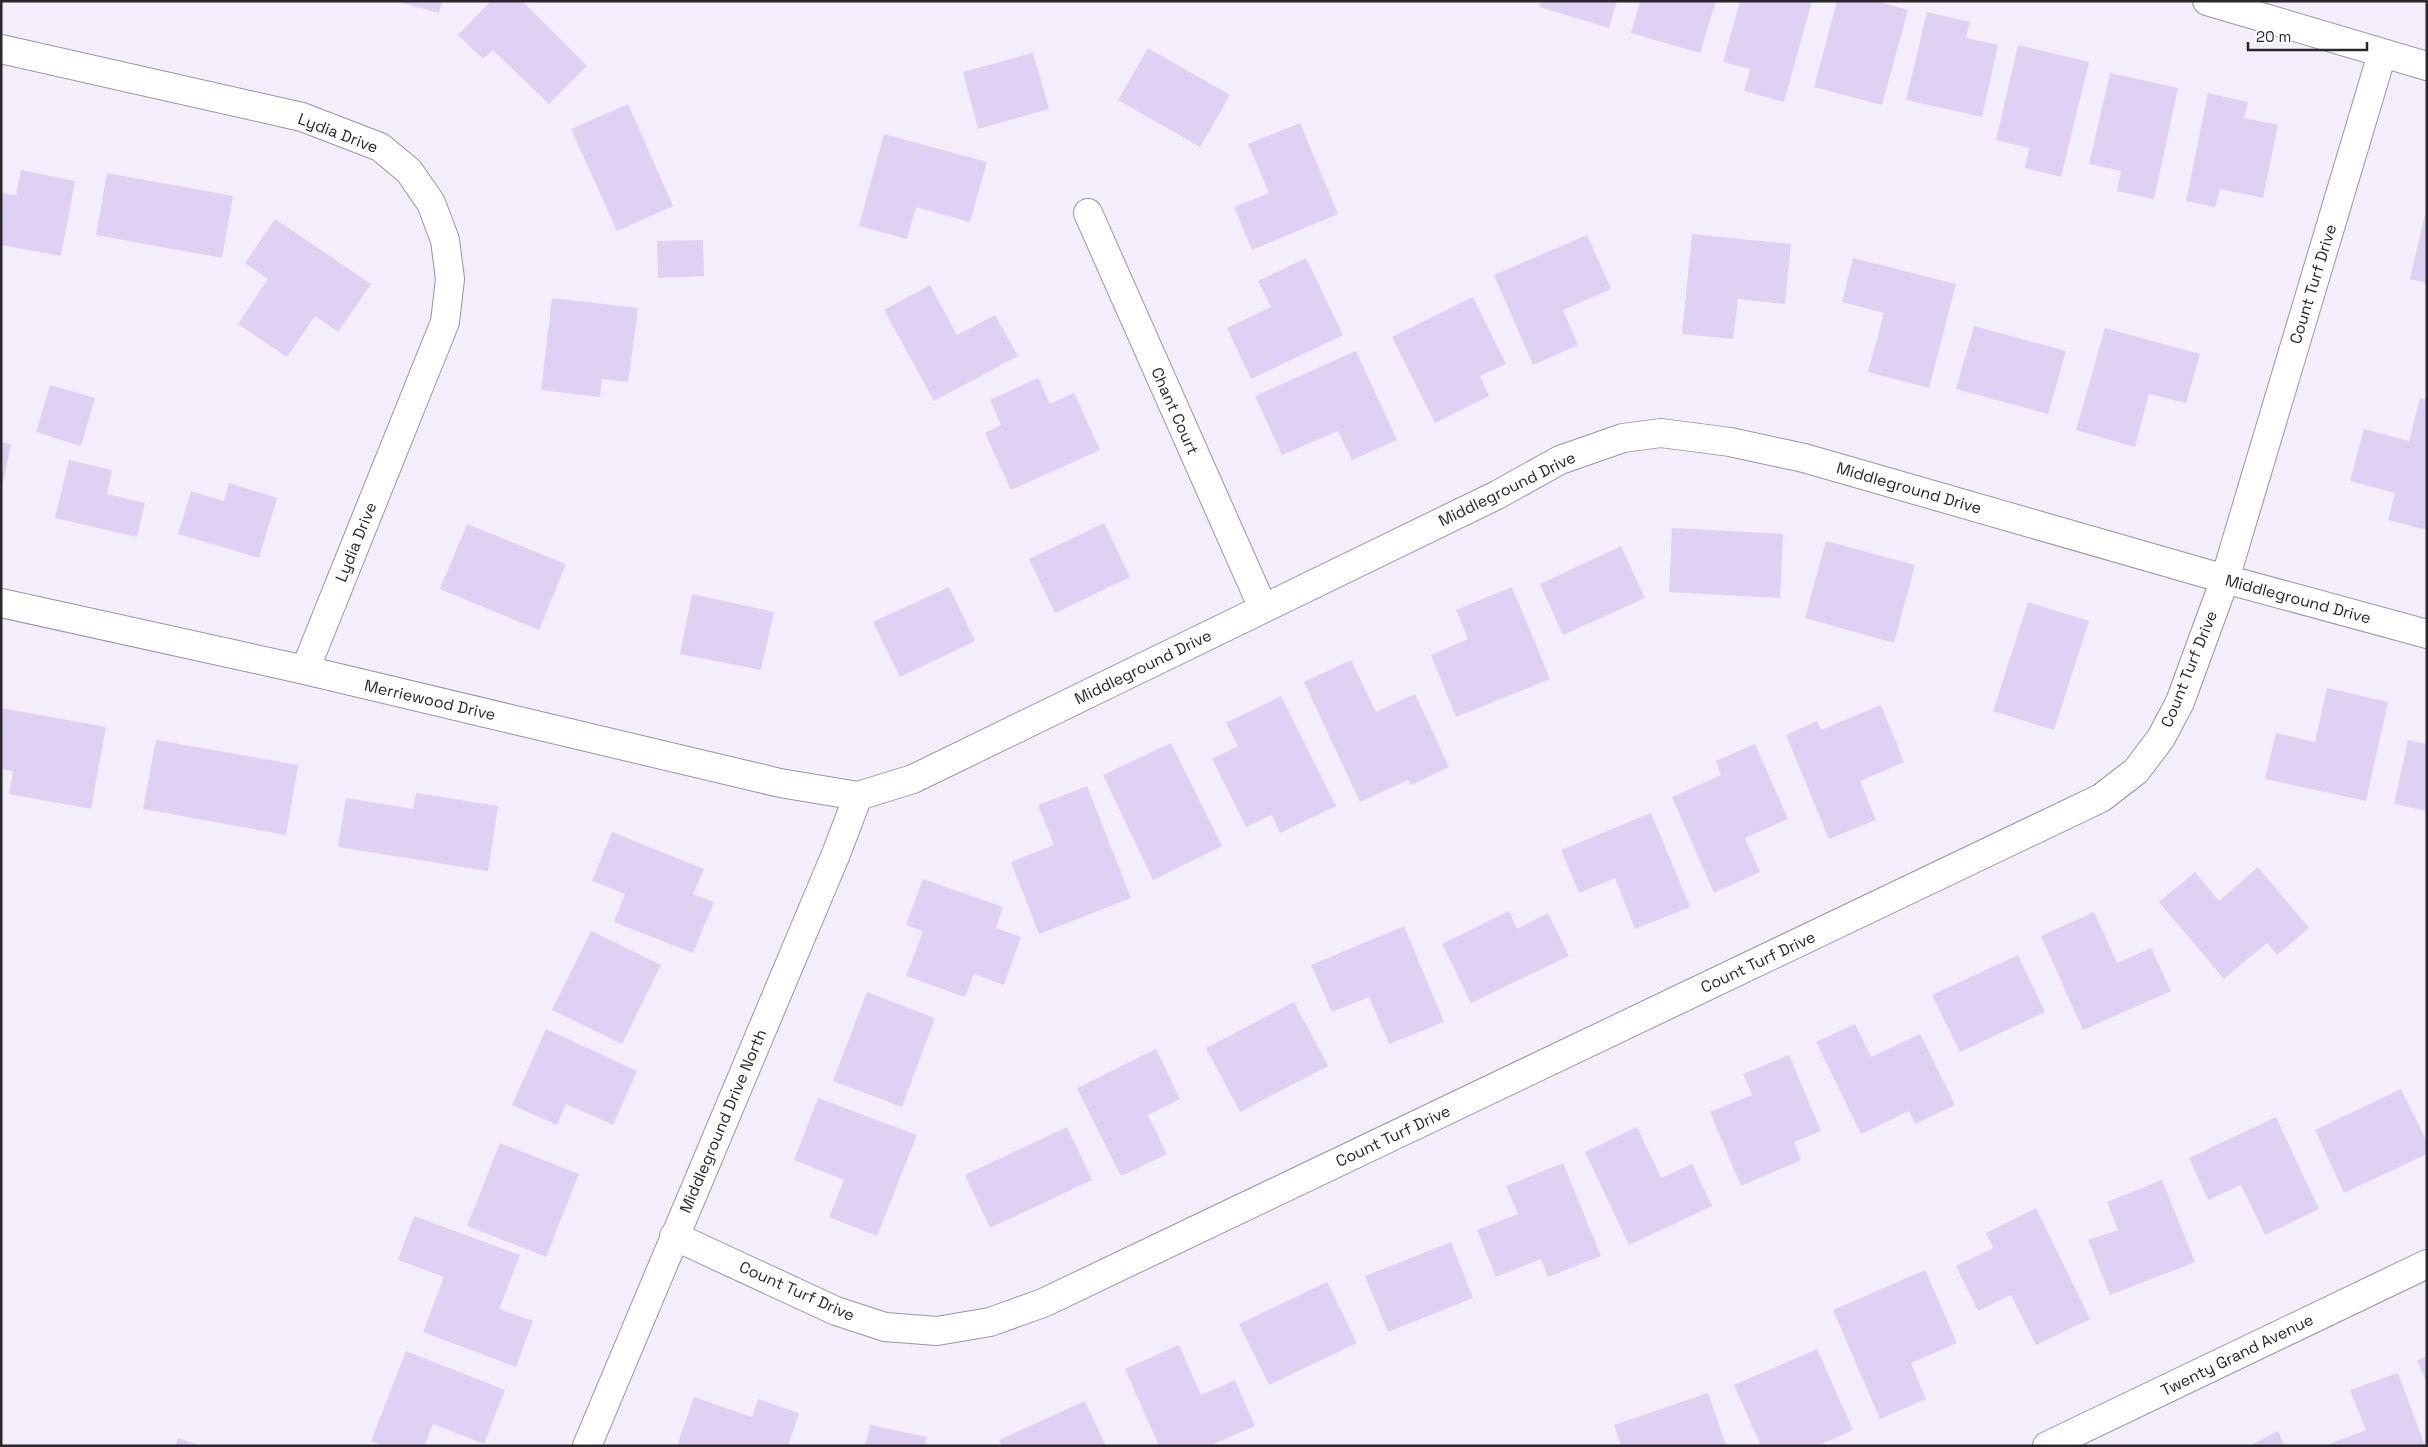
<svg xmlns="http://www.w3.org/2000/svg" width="2428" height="1447" font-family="'Space Grotesk',sans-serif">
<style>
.building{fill:#dfd1f3}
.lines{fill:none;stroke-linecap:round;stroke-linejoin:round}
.minor-casing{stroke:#9994a1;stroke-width:30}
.minor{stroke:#fff;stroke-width:28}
.labels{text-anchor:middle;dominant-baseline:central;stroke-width:4;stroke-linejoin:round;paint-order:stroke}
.street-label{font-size:16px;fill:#29272c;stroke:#fefefe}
</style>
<rect width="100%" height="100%" fill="#f4eefc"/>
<g class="building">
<path d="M395 1H442L439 13Z"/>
<path d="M491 1H522L587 66 549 104 493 50 483 59 458 35Z"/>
<path d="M1541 1H1617L1609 28 1539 7Z"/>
<path d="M1640 1H1716L1700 53 1631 33Z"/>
<path d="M1740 1H1812L1784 102 1744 91 1750 69 1723 62Z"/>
<path d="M1837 1H1876L1908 10 1882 105 1814 87Z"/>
<path d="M1927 12 1970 22 1966 38 1998 45 1982 117 1906 100Z"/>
<path d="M2018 45 2089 62 2061 177 2025 168 2029 148 1996 140Z"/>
<path d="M1148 48 1230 95 1200 147 1118 100Z"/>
<path d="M1033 53 1049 109 978 129 963 72Z"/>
<path d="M2110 73 2178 88 2154 199 2117 191 2121 171 2089 164Z"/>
<path d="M2208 93 2248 102 2244 118 2278 125 2263 198 2220 189 2215 207 2186 201Z"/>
<path d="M628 104 673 206 617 231 571 129Z"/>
<path d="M1300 123 1338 214 1252 250 1234 207 1269 193 1248 144Z"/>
<path d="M884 134 987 162 970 222 916 207 907 239 859 226Z"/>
<path d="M21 170 75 181 61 256 1 245V193L16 195Z"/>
<path d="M107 173 233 196 222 258 96 235Z"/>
<path d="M2427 206V283L2410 279Z"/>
<path d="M275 219 371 284 338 332 315 316 287 357 238 324 268 279 245 263Z"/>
<path d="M1692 234 1791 244 1785 304 1738 299 1733 339 1682 334Z"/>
<path d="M1587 235 1611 289 1563 310 1578 345 1533 365 1494 275Z"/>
<path d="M703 240 704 276 658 278 657 241Z"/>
<path d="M1306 258 1343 335 1251 379 1227 328 1271 307 1258 281Z"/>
<path d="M1853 258 1956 284 1929 388 1868 372 1884 313 1842 302Z"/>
<path d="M930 285 957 335 995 315 1018 356 934 401 884 310Z"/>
<path d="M1473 297 1506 364 1480 376 1489 396 1435 423 1392 337Z"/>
<path d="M552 298 638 308 628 382 602 379 600 397 541 390Z"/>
<path d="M1974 326 2066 351 2048 414 1956 389Z"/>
<path d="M2105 328 2200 354 2186 403 2149 394 2135 447 2076 430Z"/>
<path d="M1356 351 1397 440 1352 460 1338 431 1282 455 1255 396Z"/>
<path d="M1038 378 1050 404 1074 393 1100 450 1011 490 985 433 1001 425 990 400Z"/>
<path d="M50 385 95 398 81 446 36 432Z"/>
<path d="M2420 398 2427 400V530L2388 520 2395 493 2350 481 2364 429 2409 441Z"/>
<path d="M1 442 11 444 2 488H1Z"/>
<path d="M69 460 112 470 107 494 145 503 137 537 55 518Z"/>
<path d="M229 483 277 498 259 558 178 534 191 491 224 501Z"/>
<path d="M1104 523 1130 577 1055 613 1029 559Z"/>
<path d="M467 524 566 564 539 630 440 589Z"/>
<path d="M1672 528 1783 534 1780 598 1669 592Z"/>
<path d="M1826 541 1915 565 1894 643 1805 618Z"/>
<path d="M1621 546 1645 598 1563 635 1540 584Z"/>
<path d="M949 587 975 641 900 677 873 622Z"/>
<path d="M1512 587 1550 679 1456 717 1431 655 1468 639 1456 610Z"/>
<path d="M692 594 774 612 761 670 680 654Z"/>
<path d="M2028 602 2089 621 2054 730 1993 711Z"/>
<path d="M1351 660 1376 712 1415 694 1449 767 1411 785 1408 780 1360 802 1304 682Z"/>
<path d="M2327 688 2388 702 2366 801 2265 779 2276 733 2315 742Z"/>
<path d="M1281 696 1336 806 1280 833 1272 815 1246 827 1212 759 1238 746 1226 723Z"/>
<path d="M1881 705 1904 762 1860 781 1876 820 1829 839 1786 735 1817 721 1821 730Z"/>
<path d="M1 708 106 727 91 809 9 794 13 771 1 769Z"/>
<path d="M156 740 298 765 286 835 143 809Z"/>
<path d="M2408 740 2427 744V811L2394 804Z"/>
<path d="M1171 743 1222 846 1153 880 1103 775Z"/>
<path d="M1755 744 1788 819 1745 838 1760 872 1714 893 1672 797 1721 775 1716 761Z"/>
<path d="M1087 786 1131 898 1039 934 1011 862 1054 845 1038 805Z"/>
<path d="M416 793 498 806 488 871 338 847 346 798 413 809Z"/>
<path d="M1651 813 1690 907 1635 929 1615 878 1579 893 1561 850Z"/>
<path d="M612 832 704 869 693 894 714 902 693 953 614 922 625 894 592 881Z"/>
<path d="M2258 867 2309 928 2277 955 2267 943 2224 979 2159 902 2195 872 2219 901Z"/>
<path d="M923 879 1003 907 996 928 1021 937 1004 985 974 974 965 997 906 976 923 931 906 925Z"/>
<path d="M1509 911 1517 929 1548 913 1569 956 1471 1003 1442 944Z"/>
<path d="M2094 912 2117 963 2151 948 2171 991 2083 1030 2041 936Z"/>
<path d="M1404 926 1444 1022 1389 1044 1369 997 1332 1012 1311 965Z"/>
<path d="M591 931 661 965 622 1044 552 1010Z"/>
<path d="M2018 955 2045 1012 1960 1052 1932 995Z"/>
<path d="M867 992 935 1018 902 1107 833 1081Z"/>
<path d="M1294 1002 1328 1066 1240 1112 1206 1048Z"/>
<path d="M1855 1024 1871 1057 1920 1034 1955 1105 1915 1124 1909 1111 1861 1134 1816 1042Z"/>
<path d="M546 1029 637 1071 613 1125 566 1104 557 1125 512 1105Z"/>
<path d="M1156 1049 1180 1099 1148 1115 1167 1154 1121 1176 1077 1088Z"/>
<path d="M1789 1055 1821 1131 1794 1142 1801 1160 1741 1186 1710 1112 1752 1095 1743 1074Z"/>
<path d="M2401 1089 2427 1142V1154L2344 1193 2315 1130Z"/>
<path d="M818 1098 917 1135 877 1236 829 1217 844 1180 794 1160Z"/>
<path d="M2276 1117 2319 1209 2265 1235 2241 1185 2208 1200 2189 1158Z"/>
<path d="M1067 1127 1092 1180 990 1228 965 1175Z"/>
<path d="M1637 1127 1661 1178 1692 1164 1712 1206 1629 1245 1585 1152Z"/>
<path d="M500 1143 579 1174 546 1257 467 1226Z"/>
<path d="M1563 1163 1601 1256 1548 1277 1541 1259 1496 1277 1477 1230 1518 1214 1506 1186Z"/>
<path d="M2162 1180 2195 1262 2110 1295 2088 1240 2118 1230 2107 1202Z"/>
<path d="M2036 1208 2090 1319 2036 1345 2011 1295 1978 1311 1956 1266 1993 1248 1986 1233Z"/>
<path d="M414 1216 520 1255 499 1309 533 1321 516 1367 423 1332 444 1277 398 1260Z"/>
<path d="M1451 1242 1473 1298 1388 1332 1365 1276Z"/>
<path d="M1925 1270 1957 1343 1911 1363 1926 1399 1880 1419 1833 1310Z"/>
<path d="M1327 1282 1357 1343 1269 1385 1239 1324Z"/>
<path d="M1179 1345 1201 1395 1235 1380 1255 1426 1209 1446H1159L1125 1369Z"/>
<path d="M1817 1349 1853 1430 1818 1446H1761L1734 1385Z"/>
<path d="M406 1351 505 1390 484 1444 433 1424 424 1446H384L371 1441Z"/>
<path d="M2427 1356V1383L2417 1360Z"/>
<path d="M2398 1373 2425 1446H2324L2366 1430 2350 1390Z"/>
<path d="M1708 1393 1726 1446H1621L1614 1425Z"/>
<path d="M694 1397 752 1417 758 1399 799 1413 788 1446H677Z"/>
<path d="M1085 1401 1106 1446H1002L999 1440Z"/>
<path d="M870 1425 927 1437 925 1446H865Z"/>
<path d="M2278 1431 2285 1446H2249Z"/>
<path d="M178 1438 199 1445V1446H175Z"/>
</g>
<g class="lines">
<defs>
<g id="minor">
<path d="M2207 1 2427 66"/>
<path d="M1 49 302 117 380 147 409 171 431 203 445 240 450 279 445 322 305 670"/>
<path d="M1088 213 1263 608"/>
<path d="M1 603 305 670 780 783 858 796 913 779 1497 495 1560 460 1623 438 1661 433 1730 442 1804 458 2225 579 2427 634"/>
<path d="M674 1236 836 1311 885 1327 937 1331 990 1322 1043 1303 2101 798 2136 771 2161 738 2180 702 2225 579 2382 54"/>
<path d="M587 1446 836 854 858 796"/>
<path d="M2047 1446 2427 1264"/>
</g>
</defs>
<use href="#minor" class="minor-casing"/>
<use href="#minor" class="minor"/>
</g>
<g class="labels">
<g class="street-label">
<text transform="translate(338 133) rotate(21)">Lydia Drive</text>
<text transform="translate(2313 284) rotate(-73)">Count Turf Drive</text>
<text transform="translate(1175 411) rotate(66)">Chant Court</text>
<text transform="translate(1909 488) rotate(16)">Middleground Drive</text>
<text transform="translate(1507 489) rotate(-26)">Middleground Drive</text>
<text transform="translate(356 542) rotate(-68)">Lydia Drive</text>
<text transform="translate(2298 599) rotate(15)">Middleground Drive</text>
<text transform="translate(1143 667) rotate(-26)">Middleground Drive</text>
<text transform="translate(2189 669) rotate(-68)">Count Turf Drive</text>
<text transform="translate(430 700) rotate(13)">Merriewood Drive</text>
<text transform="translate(1758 962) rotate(-25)">Count Turf Drive</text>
<text transform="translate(723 1121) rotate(-67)">Middleground Drive North</text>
<text transform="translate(1393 1136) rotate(-25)">Count Turf Drive</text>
<text transform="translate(797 1291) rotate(24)">Count Turf Drive</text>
<text transform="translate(2237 1355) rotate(-26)">Twenty Grand Avenue</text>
</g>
</g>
<rect width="2428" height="1447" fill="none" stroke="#29272c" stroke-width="5"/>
<path d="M2248 42v8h119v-8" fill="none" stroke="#29272c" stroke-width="2.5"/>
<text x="2256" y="42" font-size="15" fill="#29272c" stroke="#fefefe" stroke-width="4" paint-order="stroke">20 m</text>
</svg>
